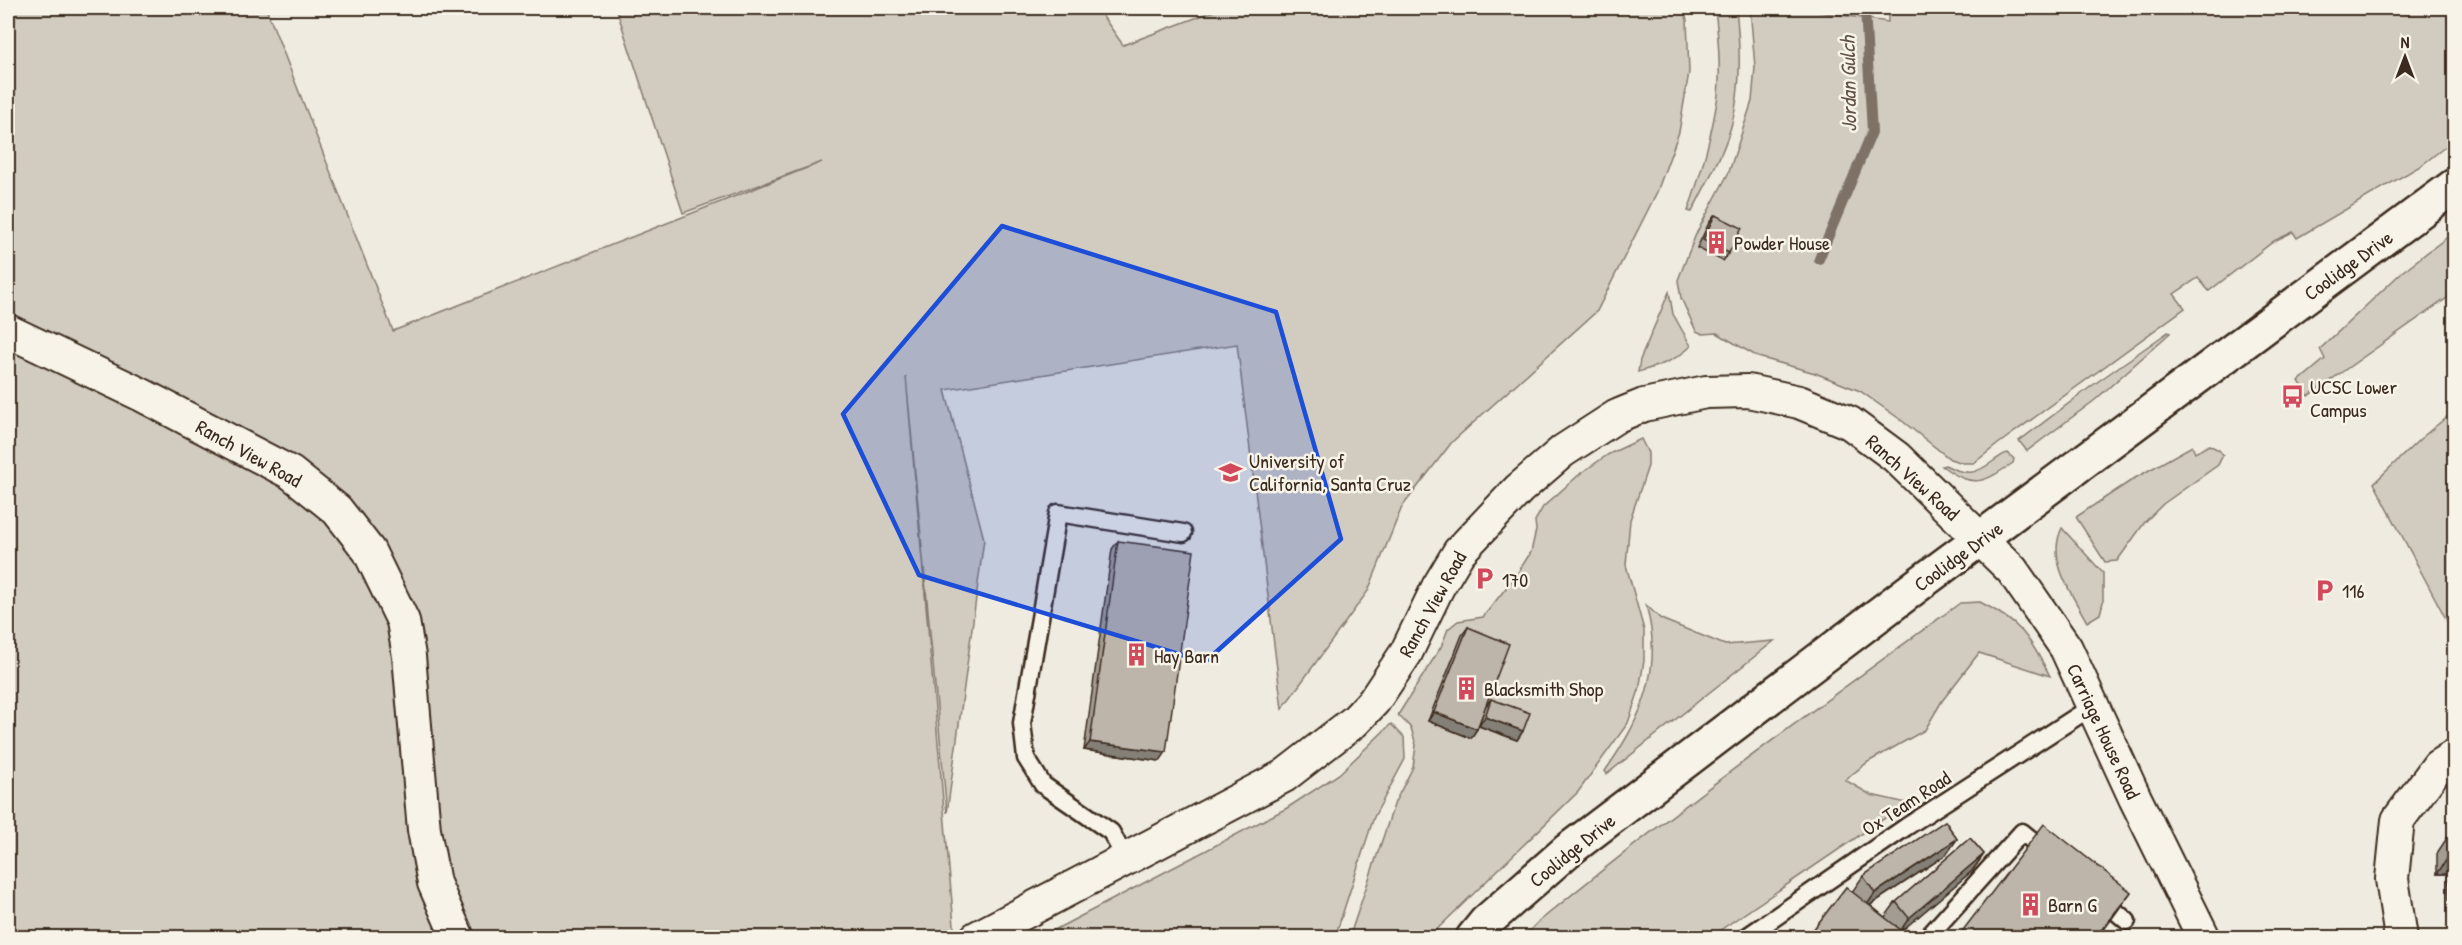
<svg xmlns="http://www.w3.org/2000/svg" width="2462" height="945" font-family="'Patrick Hand',sans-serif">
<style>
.green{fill:#d1cbc0;stroke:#867a6f;stroke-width:1.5}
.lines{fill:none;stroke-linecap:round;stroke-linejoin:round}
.stream{stroke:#7e7266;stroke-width:10}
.service-casing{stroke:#3b2a1e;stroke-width:21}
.minor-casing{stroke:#3b2a1e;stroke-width:36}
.secondary-casing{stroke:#3b2a1e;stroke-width:38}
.service{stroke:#f7f3e8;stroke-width:16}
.minor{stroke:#f7f3e8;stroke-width:32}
.secondary{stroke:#f7f3e8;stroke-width:33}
.wall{fill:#a39c92;stroke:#3b2a1e;stroke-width:1.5}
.shaded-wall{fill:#847f77;stroke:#3b2a1e;stroke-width:1.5}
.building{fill:#bdb5aa;stroke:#3b2a1e;stroke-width:1.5}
.marked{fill:#1d4ed8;fill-opacity:0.2;stroke:#1d4ed8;stroke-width:4.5;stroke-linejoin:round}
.labels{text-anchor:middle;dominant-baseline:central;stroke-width:5;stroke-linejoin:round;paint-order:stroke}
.poi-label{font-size:20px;fill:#3b2a1e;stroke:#f7f3e8;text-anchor:start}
.street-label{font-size:20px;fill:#3b2a1e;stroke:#f7f3e8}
.water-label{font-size:21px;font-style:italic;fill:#625448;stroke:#f7f3e8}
</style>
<rect width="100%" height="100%" fill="#efebe0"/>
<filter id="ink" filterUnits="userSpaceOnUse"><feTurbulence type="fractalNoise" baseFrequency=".0167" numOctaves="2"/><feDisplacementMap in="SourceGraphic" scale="12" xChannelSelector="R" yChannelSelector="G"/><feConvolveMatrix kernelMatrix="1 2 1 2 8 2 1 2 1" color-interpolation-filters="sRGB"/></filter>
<g filter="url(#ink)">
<g class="green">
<path d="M8 8H266L393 331 822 162 683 213 616 8H1097L1123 45 1222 8H1684L1687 20 1689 72 1679 132 1657 192 1597 311 1452 442 1402 507 1368 591 1282 709 1237 344 945 390 984 539 947 813 906 377 955 937 8 938Z"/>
<path d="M1715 8H1736C1740 46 1742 85 1732 123 1724 154 1706 183 1692 212L1688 211C1701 174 1712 134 1718 95 1721 66 1718 36 1715 8Z"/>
<path d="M1750 8H1792L1888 22V8H2454V140L2422 165 2297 238 2293 232 2274 241 2209 291 2198 278 2174 294 2185 308 1998 444 1974 463H1963L1950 459 1901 420 1860 391 1815 373 1758 357 1717 333 1703 334 1696 331 1681 298 1678 280 1696 234 1729 172 1752 101 1755 67Z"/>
<path d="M2454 232V293L2308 396 2299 381 2325 359 2320 349 2403 271Z"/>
<path d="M1669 292 1673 314 1691 346C1676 361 1658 366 1638 372L1640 360Z"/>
<path d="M2168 332 2170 333 2095 400 2027 451 2019 441 2093 385Z"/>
<path d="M2454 411V634L2374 483 2420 439Z"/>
<path d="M1641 439 1648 453V466L1630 520 1626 565 1644 630V661L1639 690 1628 723 1578 792 1429 937 1349 938 1395 802 1413 767 1416 745 1411 728 1398 715 1441 647 1448 629 1458 621 1483 617 1517 574 1531 552 1536 530 1535 521 1543 507 1581 473 1609 454Z"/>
<path d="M2209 445 2219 450 2223 455 2218 465 2163 504 2145 522 2117 561 2105 562 2076 517 2135 478 2192 446 2195 453Z"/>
<path d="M2008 453 2014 459 2013 463C1983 483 1974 489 1942 466L1945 465C1967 476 1975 475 1995 460 2000 457 2002 454 2008 453Z"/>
<path d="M2062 528 2103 573V602L2100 614 2087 622C2072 594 2046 560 2062 528Z"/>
<path d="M1980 602C2020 622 2029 636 2050 676L1979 653 1942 701 1925 730 1868 762 1845 780 1871 795 1907 803 1710 937H1523L1536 924C1673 811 1817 707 1960 603Z"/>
<path d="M1646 605 1661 619 1725 645 1774 641 1607 774 1605 771C1642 719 1664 669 1646 605Z"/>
<path d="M1391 724 1404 737 1405 759 1374 817 1335 937H1041L1287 808 1339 774Z"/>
</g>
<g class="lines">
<path class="stream" d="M1819 259 1872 132 1865 8"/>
<defs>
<g id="service">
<path d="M1126 860 1111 832 1043 785 1026 758 1022 723 1058 513 1183 533"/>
<path d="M2100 898 2127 921"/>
<path d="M1745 938 1906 827 2093 706"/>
<path d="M1927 938 2022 832 2049 854"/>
</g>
<g id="minor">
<path d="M8 331 142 395 291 473 337 510 369 551 403 621 409 656 424 830 434 883 458 938"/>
<path d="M976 938 1284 776 1355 721 1374 701 1406 653 1438 587 1459 552 1519 489 1563 451 1617 416 1644 405 1706 392 1748 391 1799 402 1850 423 1896 457 2012 570 2066 648 2135 798 2204 938"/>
<path d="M2401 938 2392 879 2398 820 2438 766 2454 756"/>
</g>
<path id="secondary" d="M1473 938 1486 922 1567 851 1919 584 2454 186"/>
</defs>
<use href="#service" class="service-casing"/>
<use href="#minor" class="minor-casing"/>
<use href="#secondary" class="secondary-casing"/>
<use href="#service" class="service"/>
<use href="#minor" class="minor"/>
<use href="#secondary" class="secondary"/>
</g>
<g class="wall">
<path d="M1715 215 1729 253 1723 261 1697 248 1709 223Z"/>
<path d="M1118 541 1160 761 1084 750 1112 549Z"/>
<path d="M1468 627 1485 707 1491 699 1523 731 1517 740 1479 726 1484 710 1477 729 1471 738 1428 721 1462 635Z"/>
<path d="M1945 821 1957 839 1946 855 1870 905 1885 917 1896 902 1970 838 1984 854 1972 871 1902 930 1911 938H1807L1846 887 1852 892 1863 876Z"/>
<path d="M2453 829H2454V900H2449L2448 874H2437V853Z"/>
</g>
<g class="shaded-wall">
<path d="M1434 712 1477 729 1471 738 1428 721Z"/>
<path d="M1485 717 1523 731 1517 740 1479 726Z"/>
<path d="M1090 742 1166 752 1160 761 1084 750Z"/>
<path d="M1957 839 1946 855 1864 909 1875 893Z"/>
<path d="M2453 850H2454V865L2448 874H2437Z"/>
<path d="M1984 854 1972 871 1898 934 1909 918Z"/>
<path d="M2131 892 2098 938H2095Z"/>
<path d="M2454 893V900H2449Z"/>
</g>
<g class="building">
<path d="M1715 215 1742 228 1729 253 1703 240Z"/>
<path d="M1118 541 1194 551 1166 752 1090 742Z"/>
<path d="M1468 627 1509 644 1477 729 1434 712Z"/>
<path d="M1491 699 1530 713 1523 731 1485 717Z"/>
<path d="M1945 821 1957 839 1875 893 1863 876Z"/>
<path d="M2044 824 2131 892 2095 938H1957Z"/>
<rect x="2453" y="829" width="1" height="21"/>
<path d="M1970 838 1984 854 1909 918 1896 902Z"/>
<path d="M1846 887 1911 938H1807Z"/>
</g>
</g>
<path class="marked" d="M1002 226 1276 312 1341 539 1205 662 919 575 843 414Z"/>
<defs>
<symbol id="building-bare" viewBox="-9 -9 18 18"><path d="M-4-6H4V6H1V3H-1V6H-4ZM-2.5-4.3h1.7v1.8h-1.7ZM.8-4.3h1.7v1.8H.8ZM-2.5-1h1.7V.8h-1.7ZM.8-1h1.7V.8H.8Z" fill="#d1495b" stroke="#f7f3e8" stroke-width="2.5" paint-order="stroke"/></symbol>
<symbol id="bus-bare" viewBox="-9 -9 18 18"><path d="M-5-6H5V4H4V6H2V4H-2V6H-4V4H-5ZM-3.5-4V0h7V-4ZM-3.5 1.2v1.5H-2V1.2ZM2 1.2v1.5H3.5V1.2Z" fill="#d1495b" stroke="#f7f3e8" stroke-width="2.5" paint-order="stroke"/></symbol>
<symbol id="university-bare" viewBox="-9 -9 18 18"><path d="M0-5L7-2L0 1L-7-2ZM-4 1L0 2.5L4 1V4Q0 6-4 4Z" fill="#d1495b" stroke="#f7f3e8" stroke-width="2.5" paint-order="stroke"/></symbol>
<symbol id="parking-bare" viewBox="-9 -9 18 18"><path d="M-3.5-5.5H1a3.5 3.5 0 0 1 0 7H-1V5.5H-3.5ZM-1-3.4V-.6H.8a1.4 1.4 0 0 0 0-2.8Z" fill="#d1495b" stroke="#f7f3e8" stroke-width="2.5" paint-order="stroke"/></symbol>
</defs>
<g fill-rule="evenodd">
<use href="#building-bare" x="1700" y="226" width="33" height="33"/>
<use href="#bus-bare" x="2276" y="380" width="33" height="33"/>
<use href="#university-bare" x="1214" y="456" width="33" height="33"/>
<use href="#parking-bare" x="1468" y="562" width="33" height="33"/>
<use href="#parking-bare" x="2308" y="574" width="33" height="33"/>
<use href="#building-bare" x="1120" y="638" width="33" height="33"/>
<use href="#building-bare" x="1450" y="672" width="33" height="33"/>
<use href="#building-bare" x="2014" y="888" width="33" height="33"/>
</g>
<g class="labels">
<g class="poi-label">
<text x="1734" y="242">Powder House</text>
<text x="2310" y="386">UCSC Lower<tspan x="2310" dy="23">Campus</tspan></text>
<text x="1249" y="460">University of<tspan x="1249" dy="23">California, Santa Cruz</tspan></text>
<text x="1502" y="579">170</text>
<text x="2342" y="590">116</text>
<text x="1154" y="655">Hay Barn</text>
<text x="1484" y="688">Blacksmith Shop</text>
<text x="2048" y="904">Barn G</text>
</g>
<g class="street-label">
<text transform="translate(2348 265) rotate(-36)">Coolidge Drive</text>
<text transform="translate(249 453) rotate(29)">Ranch View Road</text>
<text transform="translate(1913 477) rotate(42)">Ranch View Road</text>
<text transform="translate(1958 556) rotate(-36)">Coolidge Drive</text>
<text transform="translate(1432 604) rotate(-61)">Ranch View Road</text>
<text transform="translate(2104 731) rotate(65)">Carriage House Road</text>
<text transform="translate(1906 803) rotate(-33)">Ox Team Road</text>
<text transform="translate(1572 850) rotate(-39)">Coolidge Drive</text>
</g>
<g class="water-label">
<text transform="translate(1848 84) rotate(-91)">Jordan Gulch</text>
</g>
</g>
<rect width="2462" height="945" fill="none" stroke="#f7f3e8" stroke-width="30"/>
<rect x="15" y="15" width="2432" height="915" fill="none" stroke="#3b2a1e" stroke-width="2" filter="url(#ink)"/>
<g transform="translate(2405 57)" stroke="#f7f3e8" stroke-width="4.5" paint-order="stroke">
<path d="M0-4.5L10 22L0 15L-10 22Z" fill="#3b2a1e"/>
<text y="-9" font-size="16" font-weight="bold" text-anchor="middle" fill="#3b2a1e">N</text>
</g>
</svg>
